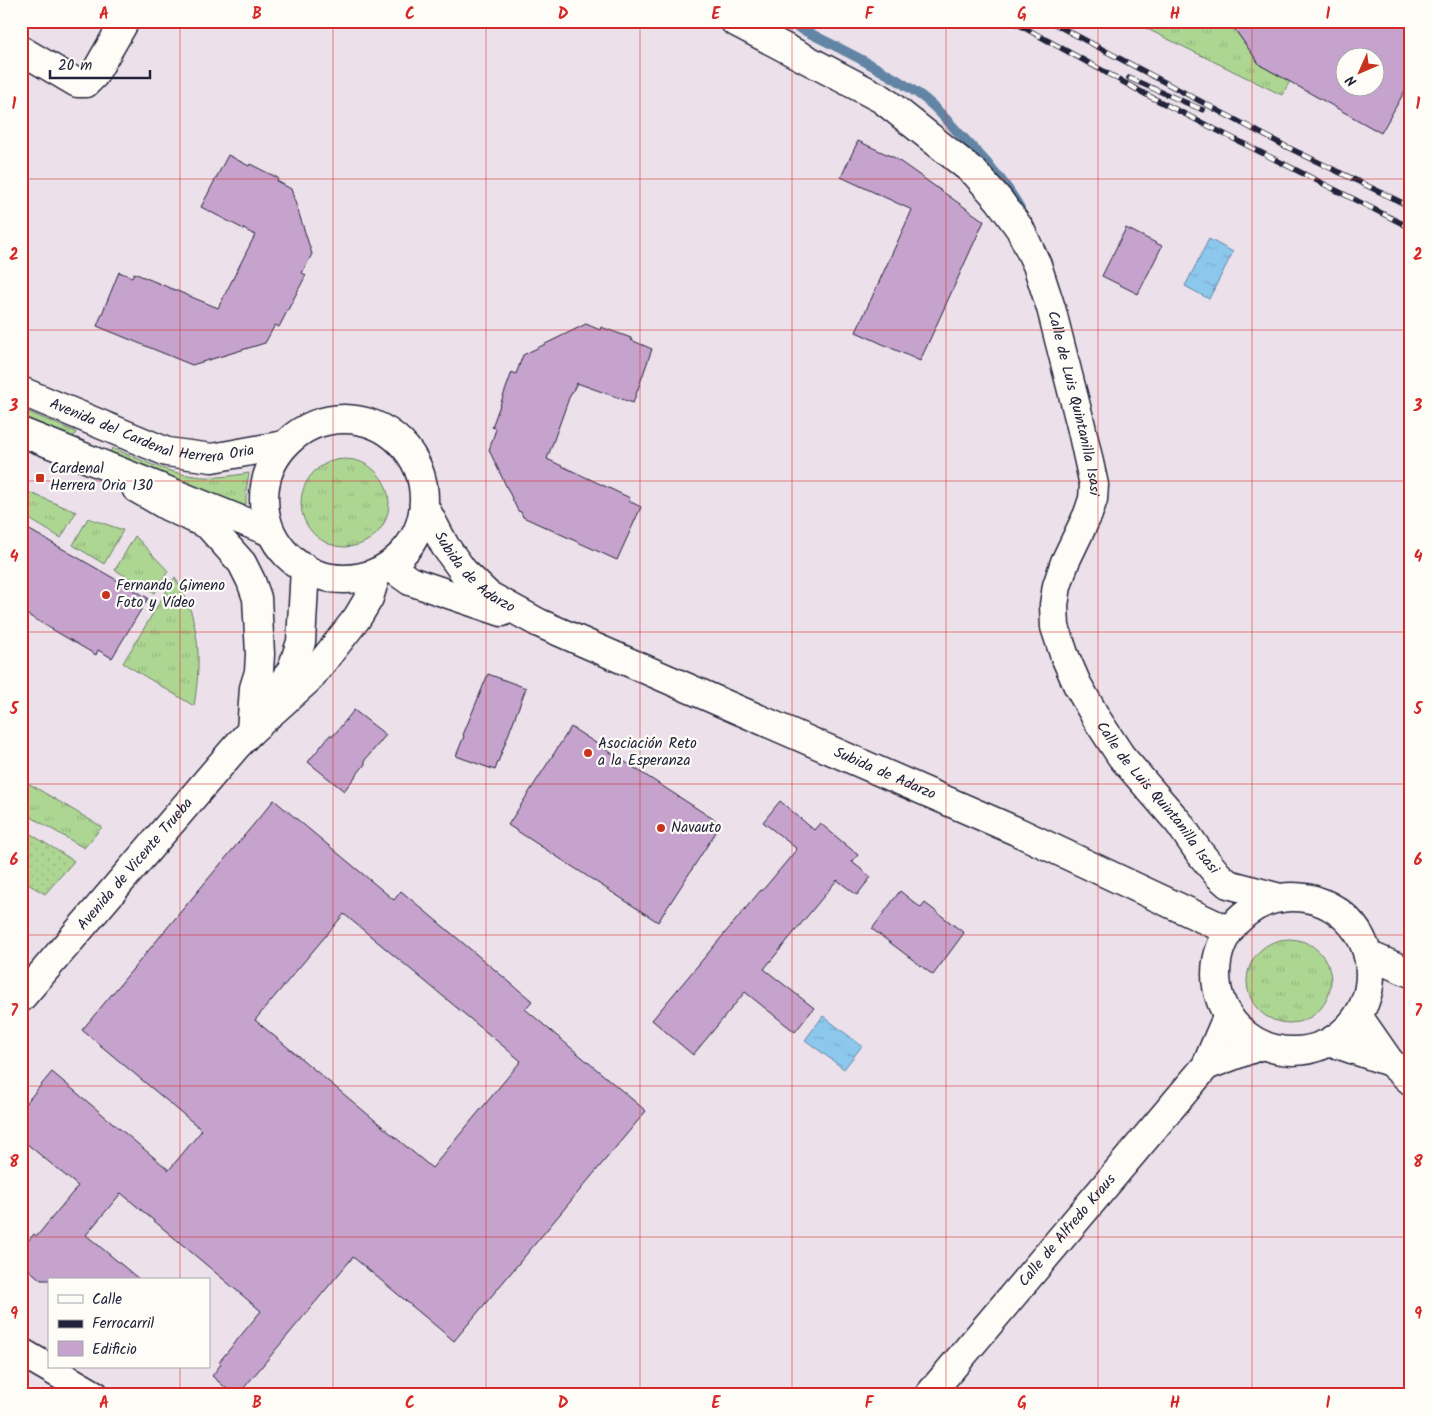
<svg xmlns="http://www.w3.org/2000/svg" width="1432" height="1416" font-family="Kalam,sans-serif">
<style>
.grass{fill:url(#grass-tufts);stroke:#687c67}
.garden{fill:url(#garden-dots);stroke:#687c67}
.water{fill:url(#water-ripples);stroke:#6285a5}
.lines{fill:none;stroke-linecap:round;stroke-linejoin:round}
.stream{stroke:#6285a5;stroke-width:10}
.building{fill:#c6a3cd;stroke:#22223b;fill-rule:evenodd}
.street-casing{stroke:#22223b;stroke-width:31}
.secondary-casing{stroke:#22223b;stroke-width:31}
.primary-casing{stroke:#22223b;stroke-width:31}
.street{stroke:#fdfcf7;stroke-width:28}
.secondary{stroke:#fdfcf7;stroke-width:28}
.primary{stroke:#fdfcf7;stroke-width:28}
.rail-casing{stroke:#22223b;stroke-width:5.5}
.rail{stroke:#fdfcf7;stroke-width:4;stroke-dasharray:11;stroke-linecap:butt}
.grid{fill:none;stroke:#d62828;stroke-width:1;stroke-opacity:0.55}
.poi-dot{fill:#c8321e;stroke:#fdfcf7;stroke-width:2}
.labels{text-anchor:middle;dominant-baseline:central;stroke-width:4.5;stroke-linejoin:round;paint-order:stroke}
.street-label{font-size:15px;fill:#22223b;stroke:#fdfcf7}
.poi-label{font-size:15px;fill:#22223b;stroke:#fdfcf7;text-anchor:start}
.neatline{fill:none;stroke:#d62828;stroke-width:2}
.grid-label{font-size:16px;text-anchor:middle;font-weight:bold;fill:#d62828}
</style>
<defs>
<pattern id="grass-tufts" width="24" height="20" patternUnits="userSpaceOnUse" patternTransform="scale(1.25)"><rect width="24" height="20" fill="#aed693"/><path d="M3 7l-1-3M5 7V3M7 7l1-3M15 17l-1-3M17 17v-4M19 17l1-3" fill="none" stroke="#95b780"/></pattern>
<pattern id="garden-dots" width="8" height="8" patternUnits="userSpaceOnUse" patternTransform="scale(1.25)"><rect width="8" height="8" fill="#aed693"/><path d="M2 2h.1M6 6h.1" fill="none" stroke="#95b780" stroke-width="1.8" stroke-linecap="round"/></pattern>
<pattern id="water-ripples" width="26" height="14" patternUnits="userSpaceOnUse" patternTransform="scale(1.25)"><rect width="26" height="14" fill="#8cc7ec"/><path d="M2 4q2-2 4 0t4 0M15 11q2-2 4 0t4 0" fill="none" stroke="#78abcb"/></pattern>
</defs>
<rect width="100%" height="100%" fill="#ece1ea"/>
<filter id="ink" filterUnits="userSpaceOnUse"><feTurbulence type="fractalNoise" baseFrequency=".02" numOctaves="2"/><feDisplacementMap in="SourceGraphic" scale="10" xChannelSelector="R" yChannelSelector="G"/><feConvolveMatrix kernelMatrix="1 2 1 2 8 2 1 2 1" color-interpolation-filters="sRGB"/></filter>
<g filter="url(#ink)">
<g class="grass">
<path d="M1131 21H1229L1260 65 1290 81 1282 95Z"/>
<path d="M21 409 76 432 72 441 21 420Z"/>
<path d="M112 448C138 458 166 473 194 476 213 479 231 476 249 473L246 492V512L108 457Z"/>
<circle cx="345" cy="503" r="44"/>
<path d="M21 489 76 512 61 538 21 514Z"/>
<path d="M88 518 123 530 104 564 73 545Z"/>
<path d="M135 536 168 571 155 593 115 570Z"/>
<path d="M175 577C180 588 188 600 191 612 201 645 199 674 194 706L123 663Z"/>
<path d="M21 779 102 827 84 848 21 811Z"/>
<circle cx="1289" cy="981" r="42"/>
</g>
<path class="garden" d="M21 828 74 861 45 894 21 880Z"/>
<g class="water">
<path d="M1209 239 1233 252 1209 299 1185 286Z"/>
<path d="M823 1016 862 1046 844 1069 805 1040Z"/>
</g>
<g class="lines">
<path class="stream" d="M786 21C830 44 879 66 920 95 933 104 944 117 955 129 979 154 1003 178 1020 208"/>
</g>
<g class="building">
<path d="M1229 21H1411V80L1381 133 1260 65ZM1344 58H1374V88H1344Z"/>
<path d="M858 141 895 158 984 221 920 361 856 332 912 210 841 177Z"/>
<path d="M228 155 249 166 250 164 278 178 277 181 291 189 312 254 302 273 306 275 279 327 275 325 265 343 192 365 97 326 119 272 132 277 134 273 218 308 255 235 201 207Z"/>
<path d="M1126 228 1162 246 1138 294 1102 276Z"/>
<path d="M586 324 600 330 601 327 631 338V340L652 349 633 403 577 383 569 398 547 459 630 498 629 501 641 507 617 560 523 517 521 512 518 511 489 450 496 429 492 427 512 372 516 374 523 355Z"/>
<path d="M21 525 148 598 112 658 98 650 96 655 21 611Z"/>
<path d="M488 674 526 688 495 770 456 756 464 736 463 735Z"/>
<path d="M354 710 386 735 365 760V764L344 791 308 762 330 735H334Z"/>
<path d="M571 727 721 824 658 922 508 825Z"/>
<path d="M274 800 394 900 401 891 532 1001 525 1009 646 1111 454 1341 353 1257 238 1395H234L212 1376 221 1364 219 1362 261 1311 121 1193 86 1235 140 1280H41L21 1263V1249L34 1234 37 1236 78 1186 21 1139V1109L52 1072 169 1170 202 1130 82 1030ZM344 914 521 1061 432 1168 255 1020Z"/>
<path d="M780 801 814 830 820 823 858 855 852 862 871 877 857 895 837 880 764 969 814 1008 795 1032 745 992 693 1055 652 1020 761 890 762 891 797 849 763 822Z"/>
<path d="M900 891 921 908 925 903 964 933 933 975 872 929Z"/>
</g>
<g class="lines">
<defs>
<g id="street">
<path id="s1" d="M734 21 882 99 975 173 999 200 1020 229 1037 265 1051 308 1081 426 1094 485 1093 499 1088 514 1065 562 1057 586 1054 605 1055 627 1064 654 1077 684 1098 721 1121 756 1179 823 1199 852 1218 875 1228 884 1280 898"/>
<path d="M21 50 77 83H86L94 75 125 21"/>
<path d="M136 488 169 507 208 525 242 563 251 581 257 598 260 654 259 672 254 688 251 731"/>
<path id="s2" d="M424 506 445 546 463 571 488 595 539 623 1016 831 1229 931"/>
<path d="M389 566 410 581 502 612"/>
<circle cx="1293" cy="974" r="77"/>
<path d="M1368 955 1411 973"/>
<path d="M1358 1016 1390 1062 1411 1081"/>
<path d="M1331 1042 1390 1062"/>
<path d="M1206 1066 1262 1045"/>
<path d="M21 1352 95 1395"/>
<path id="s3" d="M929 1395 1206 1066 1228 1015"/>
</g>
<g id="secondary">
<path id="s4" d="M21 391 167 452 212 458 284 445"/>
<path d="M21 432 268 531"/>
</g>
<g id="primary">
<circle cx="344" cy="499" r="80"/>
<path d="M272 699 292 669 301 642 305 568"/>
<path id="s5" d="M21 998 235 748 251 731 309 679 357 618 369 598 377 572"/>
</g>
</defs>
<use href="#street" class="street-casing"/>
<use href="#secondary" class="secondary-casing"/>
<use href="#primary" class="primary-casing"/>
<use href="#street" class="street"/>
<use href="#secondary" class="secondary"/>
<use href="#primary" class="primary"/>
<defs>
<g id="rail">
<path d="M1012 21 1147 95 1411 228"/>
<path d="M1049 21 1285 146 1411 207"/>
<path d="M1129 78 1203 110"/>
</g>
</defs>
<use href="#rail" class="rail-casing"/>
<use href="#rail" class="rail"/>
</g>
</g>
<path class="grid" d="M180 21V1280M333 21V1395M486 21V1395M640 21V1395M792 21V1395M946 21V1395M1098 21V1395M1252 21V1395M21 179H1411M21 330H1411M21 481H1411M21 632H1411M21 784H1411M21 935H1411M21 1086H1411M21 1237H1411M180 1367V1395"/>
<g class="poi-dot">
<rect x="35" y="473" width="10" height="10" rx="2.5"/>
<circle cx="106" cy="595" r="5"/>
<circle cx="588" cy="753" r="5"/>
<circle cx="661" cy="828" r="5"/>
</g>
<g class="labels">
<g class="street-label">
<text stroke="none"><textPath href="#s1" startOffset="541">Calle de Luis Quintanilla Isasi</textPath></text>
<text stroke="none"><textPath href="#s4" startOffset="139">Avenida del Cardenal Herrera Oria</textPath></text>
<text stroke="none"><textPath href="#s2" startOffset="85">Subida de Adarzo</textPath></text>
<text stroke="none"><textPath href="#s2" startOffset="546">Subida de Adarzo</textPath></text>
<text stroke="none"><textPath href="#s1" startOffset="976">Calle de Luis Quintanilla Isasi</textPath></text>
<text stroke="none"><textPath href="#s5" startOffset="176">Avenida de Vicente Trueba</textPath></text>
<text stroke="none"><textPath href="#s3" startOffset="215">Calle de Alfredo Kraus</textPath></text>
</g>
<g class="poi-label">
<text x="50" y="469">Cardenal<tspan x="50" dy="17">Herrera Oria 130</tspan></text>
<text x="116" y="586">Fernando Gimeno<tspan x="116" dy="17">Foto y Vídeo</tspan></text>
<text x="598" y="744">Asociación Reto<tspan x="598" dy="17">a la Esperanza</tspan></text>
<text x="671" y="828">Navauto</text>
</g>
</g>
<rect width="1432" height="1416" fill="none" stroke="#fdfcf7" stroke-width="55"/>
<rect x="48" y="1278" width="162" height="90" fill="#fdfcf7" stroke="#a5a5ac"/>
<rect x="58" y="1295" width="25" height="8" fill="#fdfcf7" stroke="#a5a5ac"/>
<text x="92" y="1304" font-size="15" fill="#22223b">Calle</text>
<rect x="58" y="1320" width="25" height="8" fill="#22223b" stroke="#a5a5ac"/>
<text x="92" y="1328" font-size="15" fill="#22223b">Ferrocarril</text>
<rect x="58" y="1341" width="25" height="15" fill="#c6a3cd" stroke="#a5a5ac"/>
<text x="92" y="1354" font-size="15" fill="#22223b">Edificio</text>
<g transform="translate(1360 72) rotate(225)"><circle r="24" fill="#fdfcf7" stroke="#a5a5ac"/>
<path d="M0-4L9 19L0 12L-9 19Z" fill="#c8321e"/>
<text y="-8" font-size="14" font-weight="bold" text-anchor="middle" fill="#22223b">N</text>
</g>
<path d="M50 70v8h100v-8" fill="none" stroke="#22223b" stroke-width="2.5"/>
<text x="58" y="70" font-size="15" fill="#22223b" stroke="#fdfcf7" stroke-width="4" paint-order="stroke">20 m</text>
<rect x="28" y="28" width="1376" height="1360" class="neatline"/>
<g class="grid-label">
<text x="104" y="19">A</text>
<text x="257" y="19">B</text>
<text x="410" y="19">C</text>
<text x="563" y="19">D</text>
<text x="716" y="19">E</text>
<text x="869" y="19">F</text>
<text x="1022" y="19">G</text>
<text x="1175" y="19">H</text>
<text x="1328" y="19">I</text>
<text x="14" y="109">1</text>
<text x="1418" y="109">1</text>
<text x="14" y="260">2</text>
<text x="1418" y="260">2</text>
<text x="14" y="411">3</text>
<text x="1418" y="411">3</text>
<text x="14" y="562">4</text>
<text x="1418" y="562">4</text>
<text x="14" y="714">5</text>
<text x="1418" y="714">5</text>
<text x="14" y="865">6</text>
<text x="1418" y="865">6</text>
<text x="14" y="1016">7</text>
<text x="1418" y="1016">7</text>
<text x="14" y="1167">8</text>
<text x="1418" y="1167">8</text>
<text x="14" y="1319">9</text>
<text x="1418" y="1319">9</text>
<text x="104" y="1408">A</text>
<text x="257" y="1408">B</text>
<text x="410" y="1408">C</text>
<text x="563" y="1408">D</text>
<text x="716" y="1408">E</text>
<text x="869" y="1408">F</text>
<text x="1022" y="1408">G</text>
<text x="1175" y="1408">H</text>
<text x="1328" y="1408">I</text>
</g>
</svg>
